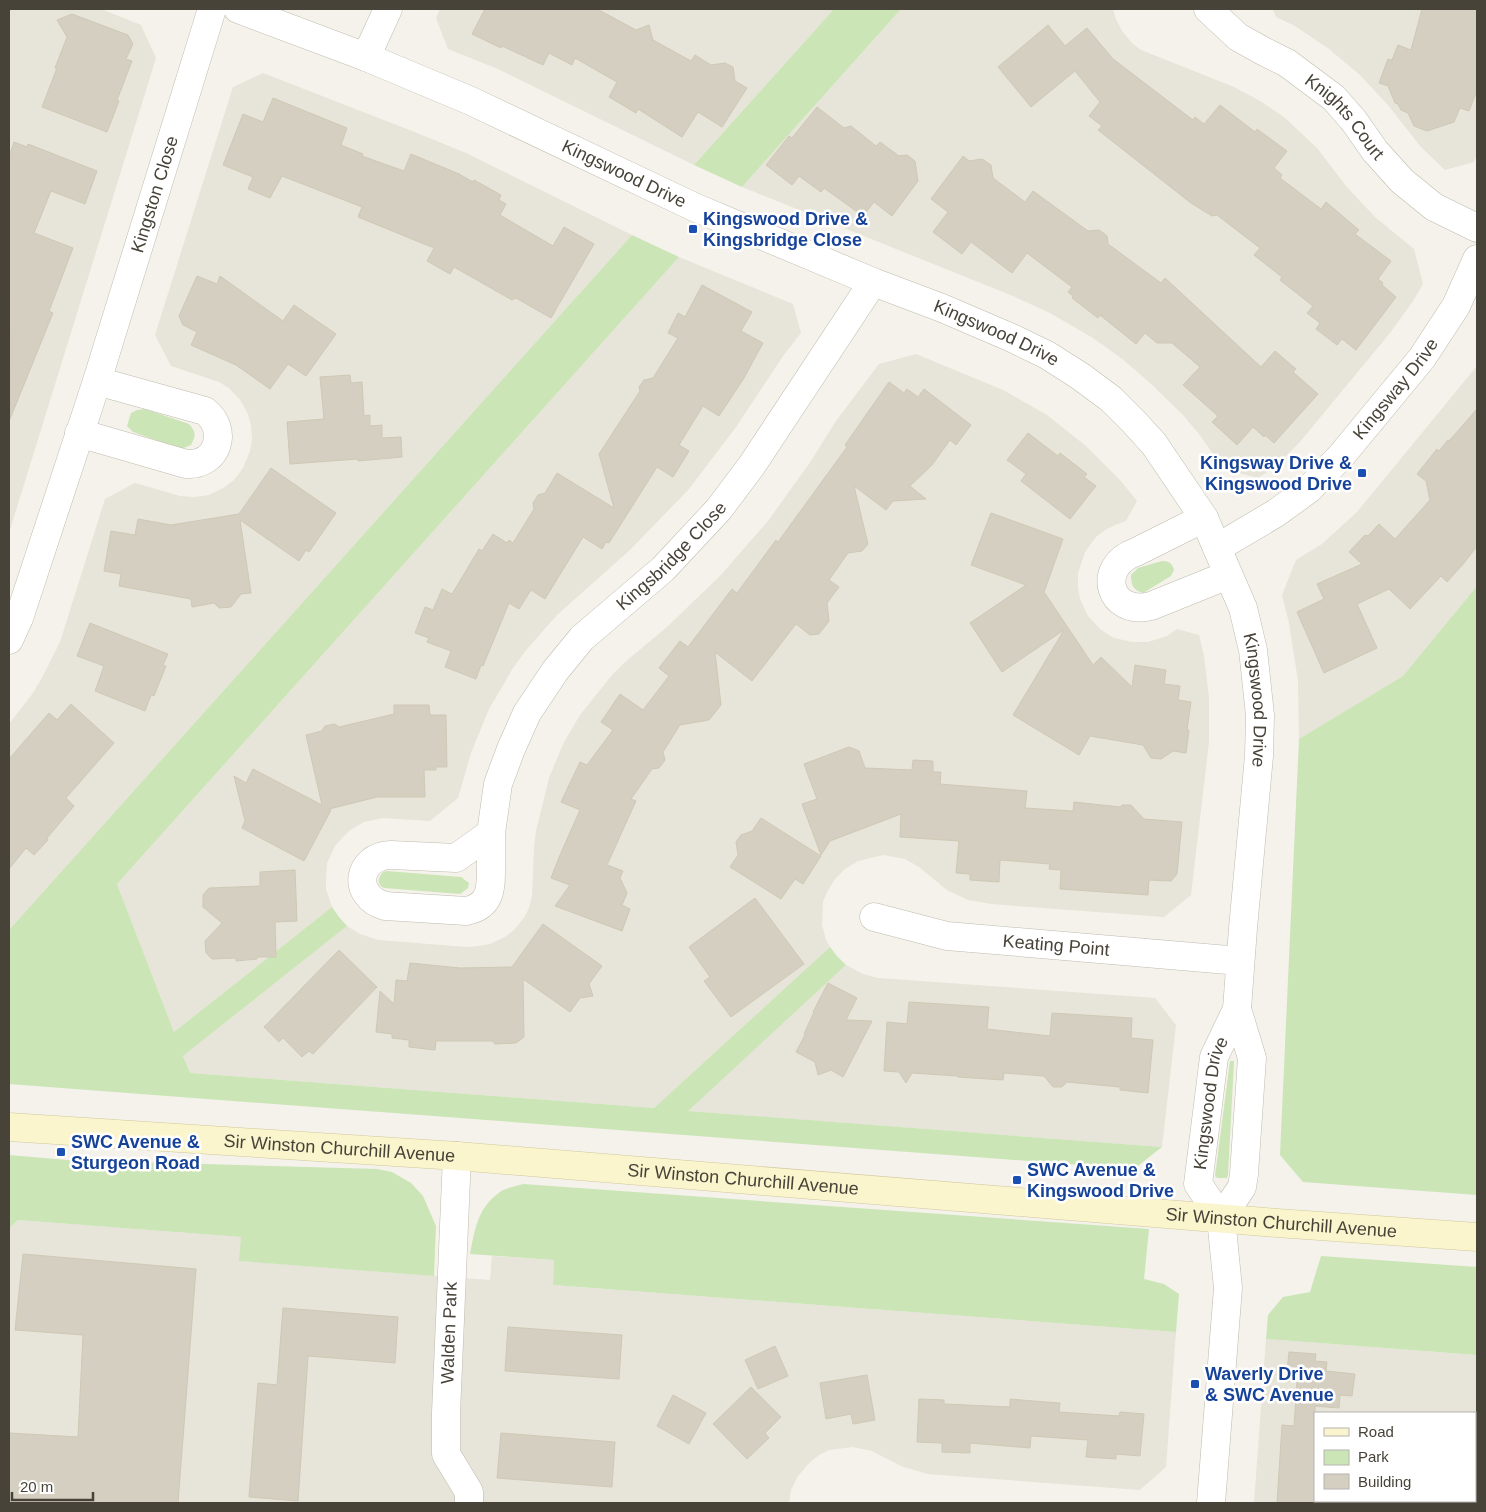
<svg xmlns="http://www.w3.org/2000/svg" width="1486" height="1512" font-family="Arial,sans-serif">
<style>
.residential{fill:#e7e4d9;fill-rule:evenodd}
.green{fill:#cbe5b7}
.building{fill:#d5cfc1;stroke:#cfc8b4}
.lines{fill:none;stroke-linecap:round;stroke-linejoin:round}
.minor-casing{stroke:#bfbbad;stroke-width:29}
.tertiary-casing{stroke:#bfbbad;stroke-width:29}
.secondary-casing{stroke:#d0c89d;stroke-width:29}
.minor{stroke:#fff;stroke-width:28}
.tertiary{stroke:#fff;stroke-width:28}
.secondary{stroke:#fbf5ce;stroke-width:28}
.transit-dot{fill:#1a4fb4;stroke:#fff;stroke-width:2}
.labels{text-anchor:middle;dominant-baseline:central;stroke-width:5;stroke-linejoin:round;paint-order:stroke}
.street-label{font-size:18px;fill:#484339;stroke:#fff}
.transit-label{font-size:18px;font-weight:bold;fill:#164399;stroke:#fff;text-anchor:start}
</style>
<rect width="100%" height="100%" fill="#f4f2ea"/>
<g class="residential">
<path d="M9 9H101L141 25 156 58 9 533Z"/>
<path d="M440 9H834L694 165 498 69 448 49 436 18Z"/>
<path d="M901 9H1113L1115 17 1122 31 1132 43 1141 50 1234 87 1260 101 1284 117 1317 148 1346 186 1375 217 1414 249 1423 284 1413 301 1390 333 1299 443 1276 466 1258 478 1224 469 1199 434 1183 415 1148 381 1121 358 1093 338 1050 313 1013 296 742 187Z"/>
<path d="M1273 9H1477V153L1474 162 1445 170 1421 147 1388 105 1360 75 1329 49 1295 26 1276 17Z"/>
<path d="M263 73 412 131 466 153 632 235 9 930V724L33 693 43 676 60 642 105 499 135 483 180 496 195 497 209 495 223 488 234 480 243 468 250 451 252 440 251 425 248 414 241 401 229 388 219 382 171 366 155 335 233 87Z"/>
<path d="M679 257 793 304 801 333 783 356 736 427 689 489 631 549 557 615 527 649 513 668 489 709 471 753 458 798 430 821 383 818 364 822 350 830 342 838 335 846 327 863 326 878V889L332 907 174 1032 117 884Z"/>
<path d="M916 354 1003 390 1047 415 1086 446 1121 481 1137 501 1126 521 1115 525 1105 530 1096 537 1085 552 1078 573V588L1080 599 1088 616 1101 630 1114 638 1132 642H1148L1167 636 1177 629 1199 635 1204 656 1209 698V742L1191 895 1164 917 991 904 968 900 947 890 919 867 905 859 883 855 858 861 845 869 835 879 827 892 823 902 822 925 826 940 830 947 654 1108 190 1073 183 1056 347 926 360 934 378 940 467 947 479 946 490 944 505 937 514 930 524 918 529 908 532 896 534 848 536 831 549 778 563 744 580 715 612 675 625 662 667 627 720 576 768 521 811 461 836 421 879 364Z"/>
<path d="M1477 366V586L1403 676 1299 739 1298 681 1289 623 1282 595 1296 560 1322 544 1357 512Z"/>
<path d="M846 965 863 974 878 978 1155 998 1176 1025 1162 1147 687 1111Z"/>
<path d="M18 1220 241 1237 240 1261 490 1280 492 1256 554 1260 553 1285 1176 1332 1166 1467 1140 1490 927 1474 901 1466 872 1451 853 1447 829 1450 819 1455 810 1462 798 1476 791 1490 789 1503H9V1228Z"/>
<path d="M1266 1339 1477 1355V1503H1254ZM1315 1413H1475V1501H1315Z"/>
</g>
<g class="green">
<path d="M834 9H901L742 187 694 165Z"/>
<path d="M632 235 679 257 117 884 174 1032 332 907 339 917 347 926 183 1056 190 1073 654 1108 830 947 837 956 846 965 688 1111 1162 1147 1134 1169 9 1084V930Z"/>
<path d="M145 409 189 424C196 432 196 436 191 445L181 449 133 432 127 426 131 413 137 410Z"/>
<path d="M1162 561C1169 561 1172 563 1174 570L1171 576 1143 593C1133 590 1131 585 1131 575L1138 568Z"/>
<path d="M1477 586V1195L1303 1182 1280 1155 1299 739 1403 676Z"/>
<path d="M387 871 461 877 469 883 468 888 460 894 384 888C376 884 378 878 383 872Z"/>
<path d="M1230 1061H1234L1228 1175 1227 1178H1217L1215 1176Z"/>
<path d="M9 1155 67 1160 377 1169 392 1172 411 1183 423 1196 436 1226 434 1276 239 1261 241 1237 18 1220 9 1228Z"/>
<path d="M523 1184 1149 1229 1144 1279 1164 1284 1179 1294 1176 1332 553 1285 554 1260 470 1254C475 1229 478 1207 500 1192 506 1188 516 1186 523 1184Z"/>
<path d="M1321 1256 1477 1267V1355L1266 1339 1268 1315 1283 1297 1310 1292Z"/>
</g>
<g class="building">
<path d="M485 9H597L636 30 649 25 653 40 691 61 695 55 711 65 725 63 733 67 735 81 747 88 722 127 698 112 682 137 638 109 636 113 609 97 617 82 575 58 572 65 549 53 543 65 502 46 501 48 472 34Z"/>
<path d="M1422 9H1477V90L1469 111 1460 108 1454 122 1427 131 1414 126 1408 113 1401 110 1398 104 1395 103 1388 86 1379 83 1388 59 1392 60 1398 45 1411 50Z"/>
<path d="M72 14 128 35 133 44 126 59 132 61 117 100 119 101 107 132 42 107 57 68H55L67 37 57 20Z"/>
<path d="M1048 25 1065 46 1087 28 1113 59 1193 120 1195 117 1204 124 1220 105 1255 132 1257 129 1287 151 1274 168 1282 175 1280 178 1321 209 1326 202 1359 230 1355 234 1391 261 1378 279 1383 283 1382 285 1396 297 1356 350 1342 339 1337 345 1316 329 1320 323 1307 313 1313 306 1280 280 1282 277 1254 255 1260 248 1217 215 1212 216 1191 203 1098 130 1102 126 1089 116 1100 102 1075 71 1031 107 998 67Z"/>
<path d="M273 98 347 128 341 145 363 154 362 156 404 171 411 154 459 174 473 182 474 180 501 195 499 200 506 204 500 215 553 246 564 227 594 244 551 318 516 298 512 300 454 267 450 274 427 261 434 248 358 217 362 207 282 176 270 198 248 189 253 177 223 165 243 114 263 122Z"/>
<path d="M817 107 844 128 851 126 876 146 880 142 899 156 907 155 915 161 918 181 892 216 874 202 863 216 824 188 821 192 799 176 792 185 766 165 789 136 792 138Z"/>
<path d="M14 142 27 147 28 144 97 171 85 204 51 191 34 233 73 248 49 311 53 313 10 419 9 157Z"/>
<path d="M963 156 969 161 982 159 991 165 993 178 1025 202 1033 191 1088 231 1099 230 1107 236 1108 244 1161 283 1165 278 1261 367 1275 351 1296 369 1293 372 1318 394 1274 443 1265 435 1264 437 1253 427 1237 445 1212 422 1218 416 1183 385 1200 367 1172 343H1157L1145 333 1136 344 1100 315 1098 318 1072 298 1073 296 1068 292 1072 287 1027 253 1012 273 971 242 962 254 933 232 948 212 931 199Z"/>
<path d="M197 276 217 284 220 276 283 321 294 305 336 334 306 376 288 364 270 389 236 365 191 345 197 332 183 325 179 316Z"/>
<path d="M702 285 752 312 741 331 763 343 744 378 719 416 703 406 679 445 689 451 673 477 657 467 609 543 606 542 602 549 583 537 545 599 531 590 519 609 509 603 483 666 481 665 476 679 445 667 451 651 427 642 429 638 415 633 425 607 433 610 442 589 452 594 479 549 482 551 493 534 507 543 509 540 513 543 534 509 533 503 538 495 545 493 557 473 614 508 599 454 640 391 639 387 644 380 653 378 678 338 668 333 678 313 685 317Z"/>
<path d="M350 375 351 383 362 382 364 416 370 415V426L382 425V438L401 437 402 457 358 461V459L290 464 287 422 324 419 320 377Z"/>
<path d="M889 382 904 393 907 389 918 397 924 389 971 425 956 445 950 440 932 465 910 486 926 499 893 501 886 510 854 486 868 544 862 551 848 553 829 580 839 587 827 603 829 621 819 634 810 635 796 624 752 681 715 652 721 705 709 720 680 725 663 752 665 760 659 768 652 769 631 799 636 801 607 865 623 871 620 878 627 893 622 905 630 909 622 931 555 906 570 885 551 878 560 855 580 810 561 802 580 762 587 765 613 730 601 722 620 694 643 710 669 676 659 668 680 641 688 647 732 589 737 593 776 540 778 542 847 447 845 445Z"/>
<path d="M1477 409V546L1464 563 1447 582 1441 576 1410 609 1389 589 1357 604 1377 648 1324 673 1297 612 1324 599 1317 584 1362 564 1349 552 1365 535 1368 536 1379 524 1395 539 1430 500 1426 481 1417 474 1437 449 1439 451 1448 440 1449 441Z"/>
<path d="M1028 433 1058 456 1060 453 1087 474 1084 477 1096 486 1070 519 1021 481 1026 474 1007 460Z"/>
<path d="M271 468 336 513 309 552 306 550 299 561 240 520 251 593 241 594 231 607 219 608 214 603 192 607 191 599 119 586 121 574 104 571 111 531 135 535 138 519 171 525 239 514Z"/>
<path d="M991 513 1063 539 1044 592 1093 665 1101 657 1132 687 1135 665 1166 670 1164 684 1180 686 1178 700 1191 702 1187 730H1189L1186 753 1173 751 1161 759 1151 758 1143 745 1090 736 1079 755 1013 715 1064 630 1002 672 970 623 1026 585 971 565Z"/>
<path d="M90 623 168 654 163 665 166 666 154 696 151 695 145 711 95 691 104 666 77 656Z"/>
<path d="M71 704 114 743 66 798 74 806 47 838 48 840 34 855 26 848 9 869V759L49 713 57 720Z"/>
<path d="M394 705H429L430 715H446L447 767H436V770H424L425 797H377L329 809 331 810 304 861 242 828 245 821 234 776 246 783 253 769 322 805 306 735 322 731 325 726 335 724 339 727 394 714Z"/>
<path d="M849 747 859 751 865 768 912 770 913 760 933 761V772H941L940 784 1027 791 1025 808 1073 811 1074 802 1120 807 1122 805H1131L1144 819 1182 822 1177 874 1171 881 1149 880 1148 895 1060 889 1061 870 1049 869 1050 864 1000 860 999 882 970 880V874L956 873 959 841 900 837 901 814 830 841 821 855 802 804 817 799 804 764Z"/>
<path d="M761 818 821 856 803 884 795 879 781 899 730 867 738 855 736 842 741 835 752 831Z"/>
<path d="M295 870 297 921 275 922 276 957H257V959L236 961V958L212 959 206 953 205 941 222 923 203 907V895L209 888 260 886V872Z"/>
<path d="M755 898 804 964 731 1017 704 981 710 977 689 947Z"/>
<path d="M543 924 602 966 589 984 593 996 580 998 570 1012 523 979 524 1037 516 1043 495 1044 492 1041H436L435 1050 409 1047V1040L392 1038V1034L376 1032 380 991 394 1004 396 980 407 981 410 963 460 968 512 967Z"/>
<path d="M339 950 377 987 313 1054 309 1051 302 1057 283 1038 279 1042 264 1027Z"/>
<path d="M828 983 857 998 846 1020 872 1021 843 1077 831 1070 818 1075 815 1062 796 1052 805 1035 804 1034 814 1012H813Z"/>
<path d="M909 1002 989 1007 987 1029 1050 1036 1052 1013 1132 1018 1131 1038 1153 1040 1148 1093 1120 1090V1087L1067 1082 1062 1087H1053L1044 1076 1004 1073 1003 1080 958 1077V1076L912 1073 906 1083 899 1072 884 1071 887 1022 907 1024Z"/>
<path d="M23 1254 196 1269 178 1503H9V1433L78 1437 83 1335 15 1330Z"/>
<path d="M283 1308 398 1317 395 1363 308 1356 298 1501 249 1497 258 1383 277 1385Z"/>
<path d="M508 1327 622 1335 619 1379 505 1371Z"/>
<path d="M775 1346 788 1376 758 1389 745 1360Z"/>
<path d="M1289 1352 1316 1354 1315 1361 1327 1362 1326 1371 1355 1374 1352 1396 1340 1395 1339 1408 1315 1406V1503H1277L1282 1425 1294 1426 1297 1382 1286 1381Z"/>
<path d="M867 1375 875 1420 853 1424 851 1414 826 1419 820 1383Z"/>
<path d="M751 1387 781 1417 765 1433 769 1438 747 1459 713 1424Z"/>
<path d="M673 1395 706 1413 689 1444 657 1426Z"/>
<path d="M919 1399 944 1400V1404L1010 1407V1399L1033 1401 1060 1403 1059 1412 1119 1416 1120 1412 1144 1414 1140 1456 1116 1454V1459L1086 1457 1088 1440 1031 1436 1030 1448 970 1443V1453L942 1452V1443L917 1442Z"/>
<path d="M501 1433 615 1442 612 1487 497 1478Z"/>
</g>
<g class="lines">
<defs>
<g id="minor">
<path id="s1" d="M1208 9 1238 37 1263 51 1287 63 1334 98 1354 121 1375 151 1402 181 1434 207 1477 228"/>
<path d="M366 57 388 9"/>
<path d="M79 433 186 464C218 466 229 430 205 411L97 381"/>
<path d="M1204 518 1136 552C1095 566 1109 617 1151 606L1228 575"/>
<path id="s2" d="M9 640 19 618 97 381 212 9"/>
<path id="s3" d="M491 833C491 843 491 854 491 865 491 887 492 906 466 911L385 906C351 896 357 856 391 855L456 858 491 833 498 784 511 749 527 713 555 671 582 638 663 569 719 509 752 465 873 282"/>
<path id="s4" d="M874 917 947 936 1240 961"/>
<path d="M457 1156 446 1413V1454L469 1492V1503"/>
</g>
<g id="tertiary">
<path id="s5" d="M238 9 366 57 471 101 694 207 873 282 942 308 1012 338 1047 355 1080 376 1111 399 1133 421 1154 444 1204 518 1243 608 1253 650 1260 715 1259 756 1243 928 1237 1009 1252 1058 1244 1174 1242 1187 1221 1218"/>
<path id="s6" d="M1217 548 1276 513 1309 489 1341 456 1422 358 1456 306 1477 259"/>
<path id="s7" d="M1211 1503 1228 1288 1221 1218 1198 1184 1214 1057 1237 1009"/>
</g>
<g id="secondary">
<path id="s8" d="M9 1127 457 1156 1277 1223 1477 1237"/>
</g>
</defs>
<use href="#minor" class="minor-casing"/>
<use href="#tertiary" class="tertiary-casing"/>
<use href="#secondary" class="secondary-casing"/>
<use href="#minor" class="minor"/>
<use href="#tertiary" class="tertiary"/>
<use href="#secondary" class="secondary"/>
</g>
<g class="transit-dot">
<rect x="688" y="224" width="10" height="10" rx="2.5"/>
<rect x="1357" y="468" width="10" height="10" rx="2.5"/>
<rect x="56" y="1147" width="10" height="10" rx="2.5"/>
<rect x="1012" y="1175" width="10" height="10" rx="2.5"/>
<rect x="1190" y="1379" width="10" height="10" rx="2.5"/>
</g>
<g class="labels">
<g class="street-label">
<text stroke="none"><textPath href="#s1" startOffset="176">Knights Court</textPath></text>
<text stroke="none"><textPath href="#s5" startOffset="420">Kingswood Drive</textPath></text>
<text stroke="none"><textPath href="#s2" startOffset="469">Kingston Close</textPath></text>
<text stroke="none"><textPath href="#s5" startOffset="825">Kingswood Drive</textPath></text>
<text stroke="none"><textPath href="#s6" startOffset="242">Kingsway Drive</textPath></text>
<text stroke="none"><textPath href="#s3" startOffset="700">Kingsbridge Close</textPath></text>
<text stroke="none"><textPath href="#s5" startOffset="1301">Kingswood Drive</textPath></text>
<text stroke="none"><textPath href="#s4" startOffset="185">Keating Point</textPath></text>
<text stroke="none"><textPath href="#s7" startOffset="409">Kingswood Drive</textPath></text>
<text stroke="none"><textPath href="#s8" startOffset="331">Sir Winston Churchill Avenue</textPath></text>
<text stroke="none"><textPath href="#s8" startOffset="736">Sir Winston Churchill Avenue</textPath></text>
<text stroke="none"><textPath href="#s8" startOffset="1276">Sir Winston Churchill Avenue</textPath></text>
<text transform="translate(449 1333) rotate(-88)">Walden Park</text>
</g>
<g class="transit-label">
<text x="703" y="219">Kingswood Drive &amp;<tspan x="703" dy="21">Kingsbridge Close</tspan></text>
<text x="1352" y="463" text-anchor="end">Kingsway Drive &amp;<tspan x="1352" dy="21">Kingswood Drive</tspan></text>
<text x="71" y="1142">SWC Avenue &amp;<tspan x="71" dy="21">Sturgeon Road</tspan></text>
<text x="1027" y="1170">SWC Avenue &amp;<tspan x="1027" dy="21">Kingswood Drive</tspan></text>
<text x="1205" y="1374">Waverly Drive<tspan x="1205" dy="21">&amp; SWC Avenue</tspan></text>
</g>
</g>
<rect width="1486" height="1512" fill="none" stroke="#484339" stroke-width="20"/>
<rect x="1314" y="1412" width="162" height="90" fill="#ffffff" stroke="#b6b4b0"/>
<rect x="1324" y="1428" width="25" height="8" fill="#fbf5ce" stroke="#b6b4b0"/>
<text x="1358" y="1437" font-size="15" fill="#484339">Road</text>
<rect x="1324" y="1450" width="25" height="15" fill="#cbe5b7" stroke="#b6b4b0"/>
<text x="1358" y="1462" font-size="15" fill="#484339">Park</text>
<rect x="1324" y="1474" width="25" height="15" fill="#d5cfc1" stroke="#b6b4b0"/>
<text x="1358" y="1487" font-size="15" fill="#484339">Building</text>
<path d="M12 1492v8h81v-8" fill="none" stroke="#484339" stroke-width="2.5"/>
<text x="20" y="1492" font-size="15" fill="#484339" stroke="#ffffff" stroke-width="4" paint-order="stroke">20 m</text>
</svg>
